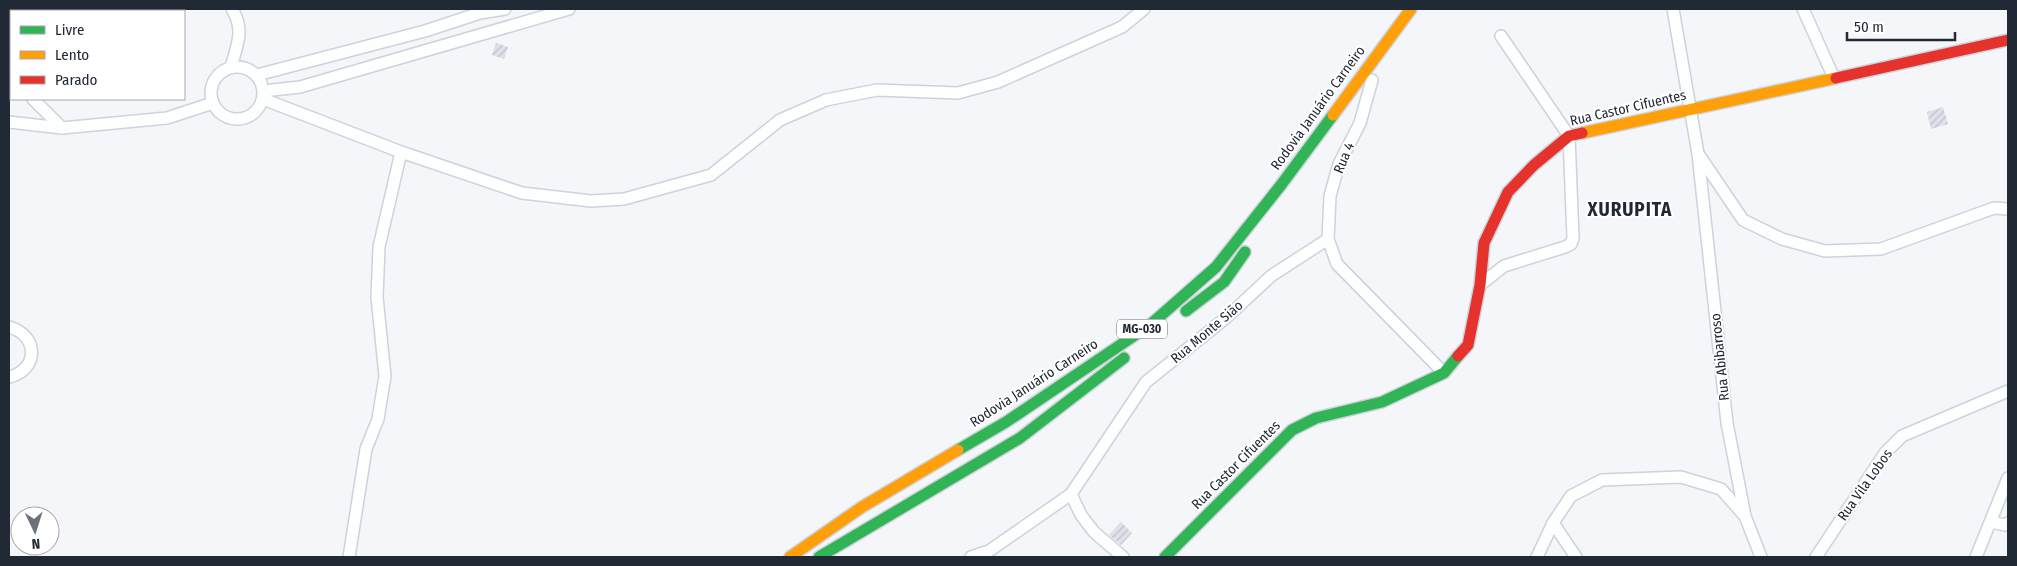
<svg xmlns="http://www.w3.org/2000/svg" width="2017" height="566" font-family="'Fira Sans Condensed',sans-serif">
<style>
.building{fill:url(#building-hatch)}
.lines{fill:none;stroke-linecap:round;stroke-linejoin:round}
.street-casing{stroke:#cdd3da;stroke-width:14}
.fast-casing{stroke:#cdd3da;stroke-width:14}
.slow-casing{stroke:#cdd3da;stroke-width:14}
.jam-casing{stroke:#cdd3da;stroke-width:14}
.street{stroke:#fdfefe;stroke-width:11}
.fast{stroke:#30b455;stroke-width:11}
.slow{stroke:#ff9f0a;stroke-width:11}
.jam{stroke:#e5322d;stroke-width:11}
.labels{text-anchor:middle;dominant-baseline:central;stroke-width:4;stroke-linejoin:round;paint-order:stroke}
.shield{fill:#fff;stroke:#646972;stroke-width:1}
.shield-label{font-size:12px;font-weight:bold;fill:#212935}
.street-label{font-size:14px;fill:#212935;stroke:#fff}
.district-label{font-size:19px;font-weight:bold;letter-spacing:1px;fill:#212935;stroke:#fff}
</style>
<defs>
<pattern id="building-hatch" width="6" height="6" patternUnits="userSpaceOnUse" patternTransform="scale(1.25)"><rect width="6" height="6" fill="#e0e0ea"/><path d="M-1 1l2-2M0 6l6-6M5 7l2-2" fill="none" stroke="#c0c0c9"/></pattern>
</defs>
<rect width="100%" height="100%" fill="#f4f6f9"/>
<g class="building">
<path d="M496 43 508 47 504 59 492 55Z"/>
<path d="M1943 107 1948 124 1931 129 1927 112Z"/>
<path d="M1121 522 1132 533 1121 545 1109 535Z"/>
</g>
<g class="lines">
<defs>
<g id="street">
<path d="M1673 9 1698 154 1727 423 1745 516 1761 557"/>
<path d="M1803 9 1834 78"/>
<circle cx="237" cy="93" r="26"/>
<path d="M231 67C237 45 245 30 232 9"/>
<path d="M9 74 11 77"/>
<path d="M257 75 425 31 480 13 505 9"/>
<path d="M1372 80 1360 123 1339 164 1330 196 1328 239 1337 264 1444 373"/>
<path d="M264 91 300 87 569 9"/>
<path d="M33 99 62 128"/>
<path d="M263 99 401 152 522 193 591 201 624 199 711 175 780 120 826 100 877 90 958 93 998 82 1122 27 1144 9"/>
<path d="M9 122 62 128 167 118 213 103"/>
<path d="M1699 155 1743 220 1782 239 1825 251 1881 249 1994 208 2008 209"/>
<path d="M1480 285 1504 266 1565 247 1571 244 1573 238 1569 136 1501 36"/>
<path d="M9 327C39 335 39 370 9 377"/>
<path d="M1071 494 1081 515 1094 532 1123 557"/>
<path d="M1991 522 2005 525 2008 523"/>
<path d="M1553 523 1576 557"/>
<path d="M349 557 366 449 378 419 385 376 377 297 379 247 401 152"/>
<path d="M971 557 989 551 1071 494 1146 382 1227 317 1271 276 1328 239"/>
<path d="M1537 557 1553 523 1571 496 1602 480 1681 477 1721 489 1744 515"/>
<path d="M1816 557 1885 453 1902 436 2008 391"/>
<path d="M1976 557 2008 478"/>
</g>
<g id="fast">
<path d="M1186 311 1224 282 1245 252"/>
<path d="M958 450 1006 422 1150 325 1216 267 1281 185 1333 115"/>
<path d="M819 557 1020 438 1124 358"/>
<path d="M1165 557 1292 430 1316 418 1382 402 1444 373 1458 356"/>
</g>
<g id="slow">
<path d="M1333 115 1411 9"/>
<path d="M1582 133 1836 78"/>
<path d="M790 557 862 507 958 450"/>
</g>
<g id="jam">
<path d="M1836 78 2008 40"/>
<path d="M1458 356 1468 345 1480 285 1484 243 1508 192 1534 165 1569 136 1582 133"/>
</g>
</defs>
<use href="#street" class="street-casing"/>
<use href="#fast" class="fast-casing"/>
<use href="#slow" class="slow-casing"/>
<use href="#jam" class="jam-casing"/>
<use href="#street" class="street"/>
<use href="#fast" class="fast"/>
<use href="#slow" class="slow"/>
<use href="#jam" class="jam"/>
</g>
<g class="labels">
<rect class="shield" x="1117" y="319.5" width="50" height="19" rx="4"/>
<g class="shield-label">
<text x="1142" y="329">MG-030</text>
</g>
<g class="street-label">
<text transform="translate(1318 108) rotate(-54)">Rodovia Januário Carneiro</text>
<text transform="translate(1628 108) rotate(-13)">Rua Castor Cifuentes</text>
<text transform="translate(1344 158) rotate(-67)">Rua 4</text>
<text transform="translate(1207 332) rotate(-40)">Rua Monte Sião</text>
<text transform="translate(1720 357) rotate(-96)">Rua Abibarroso</text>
<text transform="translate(1034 383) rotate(-33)">Rodovia Januário Carneiro</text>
<text transform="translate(1236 465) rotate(-45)">Rua Castor Cifuentes</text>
<text transform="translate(1865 485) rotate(-55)">Rua Vila Lobos</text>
</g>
<g class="district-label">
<text x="1630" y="209">XURUPITA</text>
</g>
</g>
<rect width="2017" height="566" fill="none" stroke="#212935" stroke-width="20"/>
<rect x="10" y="10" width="175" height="90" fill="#ffffff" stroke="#a6a9ae"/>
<rect x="20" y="26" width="25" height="8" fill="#30b455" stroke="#a6a9ae"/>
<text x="55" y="35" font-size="15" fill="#212935">Livre</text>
<rect x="20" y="51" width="25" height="8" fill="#ff9f0a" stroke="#a6a9ae"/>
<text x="55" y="60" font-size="15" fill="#212935">Lento</text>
<rect x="20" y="76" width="25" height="8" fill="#e5322d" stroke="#a6a9ae"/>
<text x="55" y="85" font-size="15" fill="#212935">Parado</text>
<g transform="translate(35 531) rotate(176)"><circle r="24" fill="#ffffff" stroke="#a6a9ae"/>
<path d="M0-4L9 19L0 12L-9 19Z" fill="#6b717a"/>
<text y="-8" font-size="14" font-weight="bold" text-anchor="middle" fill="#212935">N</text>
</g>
<path d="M1847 32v8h108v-8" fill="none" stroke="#212935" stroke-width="2.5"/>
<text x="1854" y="32" font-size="15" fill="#212935" stroke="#ffffff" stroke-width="4" paint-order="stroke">50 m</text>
</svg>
